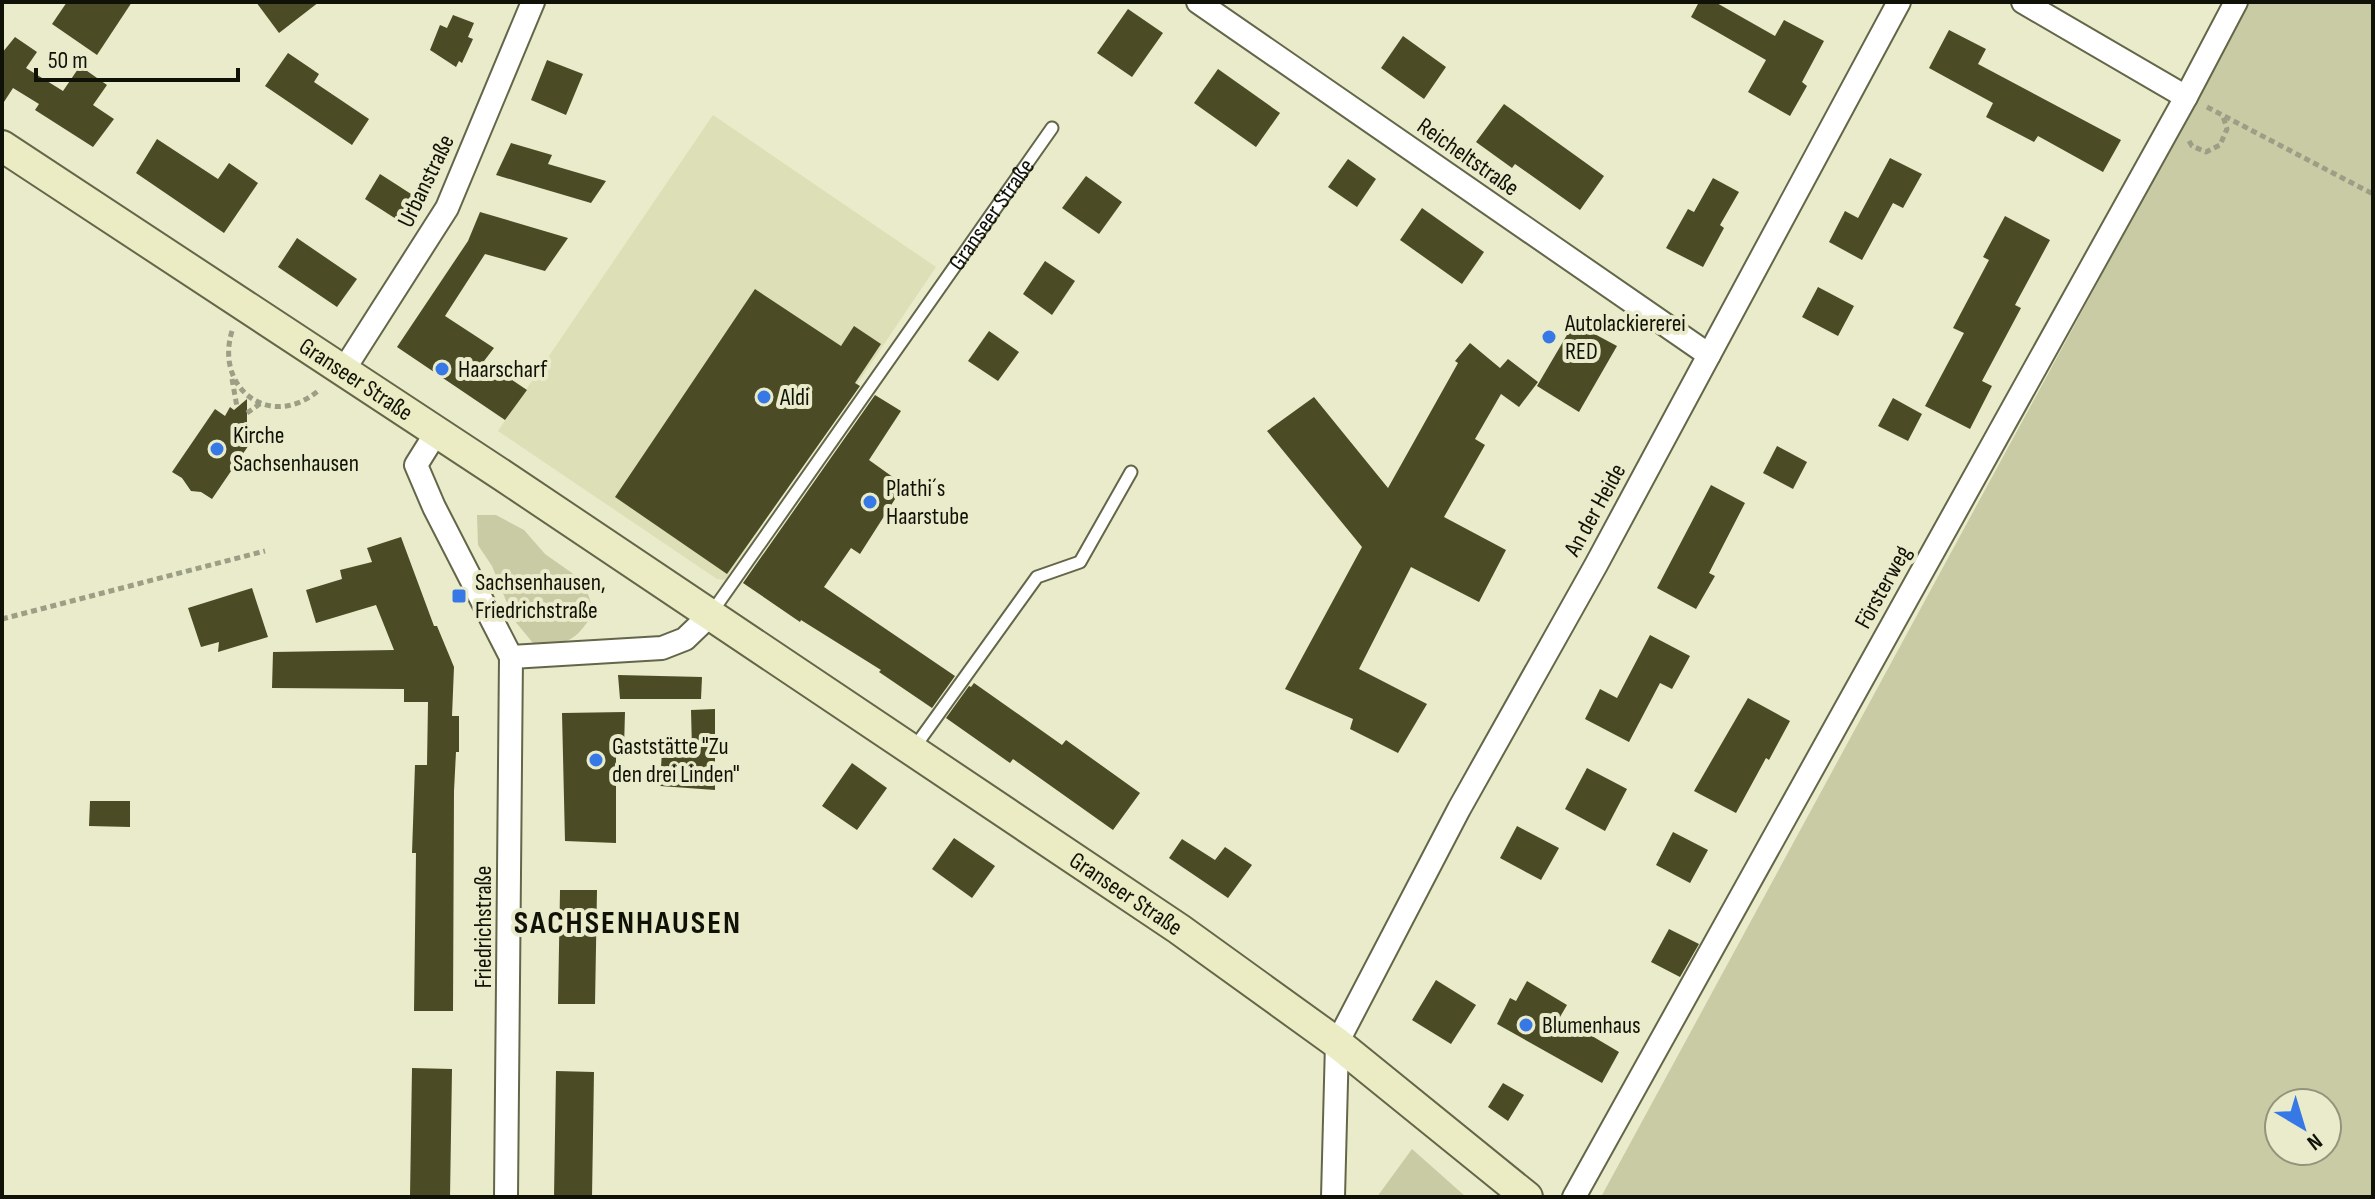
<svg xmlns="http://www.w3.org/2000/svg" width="2375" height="1199" font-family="'Sofia Sans Condensed',sans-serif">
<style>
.built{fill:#dddfb6}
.green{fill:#c9cba5;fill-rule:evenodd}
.building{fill:#4b4c26}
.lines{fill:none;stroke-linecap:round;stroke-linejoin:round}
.lane-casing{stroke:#646649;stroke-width:15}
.street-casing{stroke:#646649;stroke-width:26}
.secondary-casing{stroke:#646649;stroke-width:34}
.path{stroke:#9c9e85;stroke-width:5;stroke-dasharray:6 4;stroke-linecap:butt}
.lane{stroke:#fff;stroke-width:11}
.street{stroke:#fff;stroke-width:22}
.secondary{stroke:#ebecc3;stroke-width:30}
.poi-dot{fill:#3678e6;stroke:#e9ebca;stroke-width:3}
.labels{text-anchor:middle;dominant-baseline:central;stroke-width:8;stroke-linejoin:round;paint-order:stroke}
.street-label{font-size:24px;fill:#111207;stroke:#e9ebca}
.poi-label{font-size:24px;fill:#111207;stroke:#e9ebca;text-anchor:start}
.district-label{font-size:32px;font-weight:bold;letter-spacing:2px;fill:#111207;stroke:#e9ebca}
</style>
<rect width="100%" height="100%" fill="#e9ebca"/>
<path class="built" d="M713 115 936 267 725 580 717 579 498 431Z"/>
<g class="green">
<path d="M2250 2H2373V1197H1601ZM2279 1103H2327V1151H2279Z"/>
<path d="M477 515H496L524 530 545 554 572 573 586 588 594 612C575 642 568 645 533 643L514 620 492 566 478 545Z"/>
<path d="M1412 1149 1466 1197H1377Z"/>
</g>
<g class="building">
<path d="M67 2H132L97 55 52 24Z"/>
<path d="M256 2H319L279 33Z"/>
<path d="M1699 2H1715L1775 36 1784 20 1824 41 1802 82 1807 86 1790 116 1748 92 1766 60 1691 17Z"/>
<path d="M1128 9 1163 33 1132 77 1097 53Z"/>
<path d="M453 15 474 23 468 37 473 39 462 63 459 61 456 67 430 50 440 25 447 28Z"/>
<path d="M1949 30 1986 49 1978 64 2121 140 2103 172 2038 136 2034 142 1986 117 1993 103 1929 68Z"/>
<path d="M1403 36 1446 67 1424 99 1381 68Z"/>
<path d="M15 37 37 52 26 68 63 91 80 66 107 85 93 105 114 119 93 147 35 110 39 104 13 88 2 105V53Z"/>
<path d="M288 53 319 74 314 82 369 119 352 145 265 86Z"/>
<path d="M547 60 583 74 566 115 531 100Z"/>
<path d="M1218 69 1280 113 1256 147 1194 103Z"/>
<path d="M1504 104 1604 176 1580 210 1515 164 1512 168 1476 142Z"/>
<path d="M157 139 218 179 229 163 258 183 224 233 136 173Z"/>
<path d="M511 143 552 155 548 164 606 181 591 203 496 175Z"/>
<path d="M1890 158 1922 174 1903 208 1893 203 1862 260 1829 242 1845 211 1858 218Z"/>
<path d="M1348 159 1376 179 1357 207 1328 187Z"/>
<path d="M380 174 422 201 407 226 365 199Z"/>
<path d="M1086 176 1122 202 1099 234 1062 208Z"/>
<path d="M1713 178 1739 192 1720 225 1724 228 1703 267 1666 248 1688 209 1694 212Z"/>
<path d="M1422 208 1484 252 1462 284 1400 240Z"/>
<path d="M480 212 568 238 545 271 485 254 445 316 494 348 484 361 527 390 505 420 397 347 468 241Z"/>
<path d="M2005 216 2050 240 2015 305 2021 308 1982 381 1992 386 1970 429 1925 406 1964 333 1953 328 1989 260 1983 257Z"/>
<path d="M297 238 357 279 337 307 278 267Z"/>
<path d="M1045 261 1075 281 1052 315 1023 294Z"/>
<path d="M1818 287 1854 306 1838 336 1802 317Z"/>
<path d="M755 289 841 346 854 326 881 344 855 383 860 386 727 574 615 497Z"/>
<path d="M1574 323 1617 346 1579 412 1537 386Z"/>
<path d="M989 331 1019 352 998 381 968 361Z"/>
<path d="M1470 343 1500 368 1508 359 1538 382 1519 407 1501 394 1475 439 1485 445 1444 517 1506 550 1479 602 1411 567 1359 669 1427 704 1398 753 1350 729 1353 719 1285 689 1362 547 1267 431 1314 397 1388 488 1458 363 1455 361Z"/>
<path d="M875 395 901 411 869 460 904 485 860 554 851 548 824 587 955 676 932 708 879 672 881 670 801 620 800 622 743 583Z"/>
<path d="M1893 398 1922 414 1908 441 1878 426Z"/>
<path d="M247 399V426L245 429 255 436 212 499 201 492 191 491 182 478 172 472 215 409 225 416 230 407 234 410Z"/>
<path d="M1777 446 1807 462 1793 489 1763 473Z"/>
<path d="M1711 485 1745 503 1709 573 1715 576 1696 609 1657 588Z"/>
<path d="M401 537 434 626H437L454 667 452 716H459V752H456L454 791 453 1011H414L416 853H412L415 765H427L428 702H404V689L272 688 273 652 394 650 376 605 316 623 306 590 342 579 340 570 372 562 367 548Z"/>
<path d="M252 588 268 637 218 652 219 642 201 647 188 608Z"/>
<path d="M1650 635 1690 656 1672 689 1660 683 1629 742 1585 719 1600 689 1617 698Z"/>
<path d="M618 675 702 677 701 699H620Z"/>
<path d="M974 683 1062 745 1066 740 1140 793 1113 830 1013 759 1010 763 946 718 969 686 971 687Z"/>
<path d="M1748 698 1790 721 1769 760 1766 758 1736 813 1694 791Z"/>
<path d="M715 709V790L660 786 662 750H692L691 710Z"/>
<path d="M625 712 624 748 616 747V843L565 841 562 713Z"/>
<path d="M852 763 887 788 857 830 822 806Z"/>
<path d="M1587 768 1627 789 1605 831 1565 809Z"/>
<path d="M90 801H130V827L89 826Z"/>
<path d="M1517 826 1559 848 1541 880 1500 858Z"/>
<path d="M1673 832 1708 850 1690 883 1656 865Z"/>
<path d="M954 838 995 866 972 898 932 869Z"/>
<path d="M1182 839 1215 860 1225 847 1252 865 1228 898 1169 858Z"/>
<path d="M560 890H597L595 1004H558Z"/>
<path d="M1669 929 1699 944 1680 977 1651 962Z"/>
<path d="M1436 980 1476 1005 1451 1044 1412 1020Z"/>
<path d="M1527 981 1567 1005 1560 1017 1619 1052 1602 1083 1497 1024 1510 998 1516 1001Z"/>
<path d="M412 1068 452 1069 450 1197 410 1196Z"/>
<path d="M556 1071 594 1072 592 1197H554Z"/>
<path d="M1503 1083 1524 1095 1508 1121 1488 1107Z"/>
</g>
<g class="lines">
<defs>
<g id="lane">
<path id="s1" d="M712 612 1052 128"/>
<path d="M914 748 1037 577 1080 562 1131 472"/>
</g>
<g id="street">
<path d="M1198 2 1709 355"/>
<path d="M2023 2 2186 97"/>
<path d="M343 371 447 208 533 2"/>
<path d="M436 433 416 465 434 507 511 657 506 1197"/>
<path d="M511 657 662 648 685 639 709 616"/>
<path d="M1333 1197 1337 1043 1459 809 1596 565 1899 2"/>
<path d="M1574 1197 2186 97 2236 2"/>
</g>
<g id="secondary">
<path id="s2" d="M2 146 505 477 1179 929 1337 1043 1527 1197"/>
</g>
</defs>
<use href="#lane" class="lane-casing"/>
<use href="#street" class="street-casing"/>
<use href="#secondary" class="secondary-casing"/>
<g class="path">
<path d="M2207 107 2373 194"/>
<path d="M2189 141 2192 146 2206 152 2220 145 2227 129 2223 116"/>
<path d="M232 331C214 390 272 431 319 390"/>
<path d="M232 379 237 407"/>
<path d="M247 413 261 403"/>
<path d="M2 619 265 551"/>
</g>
<use href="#lane" class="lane"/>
<use href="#street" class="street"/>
<use href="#secondary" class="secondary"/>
</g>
<g class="poi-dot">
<circle cx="1549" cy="337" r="8"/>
<circle cx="442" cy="369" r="8"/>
<circle cx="764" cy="397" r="8"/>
<circle cx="217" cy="449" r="8"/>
<circle cx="870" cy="502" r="8"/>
<rect x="451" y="588" width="16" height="16" rx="4"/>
<circle cx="596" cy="760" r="8"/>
<circle cx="1526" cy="1025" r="8"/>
</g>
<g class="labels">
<g class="street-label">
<text transform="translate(1468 157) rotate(35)">Reicheltstraße</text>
<text transform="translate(426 181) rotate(-64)">Urbanstraße</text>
<text stroke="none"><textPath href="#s1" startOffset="486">Granseer Straße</textPath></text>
<text stroke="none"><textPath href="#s2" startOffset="424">Granseer Straße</textPath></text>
<text transform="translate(1595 510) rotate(-61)">An der Heide</text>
<text transform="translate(1883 587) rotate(-61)">Försterweg</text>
<text stroke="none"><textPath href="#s2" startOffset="1350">Granseer Straße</textPath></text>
<text transform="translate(483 927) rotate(-90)">Friedrichstraße</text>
</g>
<g class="poi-label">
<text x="1565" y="323">Autolackiererei<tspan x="1565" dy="28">RED</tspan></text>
<text x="458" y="369">Haarscharf</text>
<text x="780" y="397">Aldi</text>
<text x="233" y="435">Kirche<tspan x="233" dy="28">Sachsenhausen</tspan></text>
<text x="886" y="488">Plathi´s<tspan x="886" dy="28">Haarstube</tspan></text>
<text x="475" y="582">Sachsenhausen,<tspan x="475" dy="28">Friedrichstraße</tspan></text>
<text x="612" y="746">Gaststätte "Zu<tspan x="612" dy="28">den drei Linden"</tspan></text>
<text x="1542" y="1025">Blumenhaus</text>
</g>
<g class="district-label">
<text x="628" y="923">SACHSENHAUSEN</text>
</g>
</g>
<rect width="2375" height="1199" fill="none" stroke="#111207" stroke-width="8"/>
<g transform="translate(2303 1127) rotate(142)"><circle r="38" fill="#e9ebca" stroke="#93947c" stroke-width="2"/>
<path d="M0-6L14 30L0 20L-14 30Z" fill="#3678e6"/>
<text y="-12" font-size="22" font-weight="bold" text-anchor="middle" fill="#111207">N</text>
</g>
<path d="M36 68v12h202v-12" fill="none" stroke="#111207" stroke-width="4"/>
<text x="48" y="68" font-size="24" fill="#111207" stroke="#e9ebca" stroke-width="6" paint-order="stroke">50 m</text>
</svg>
